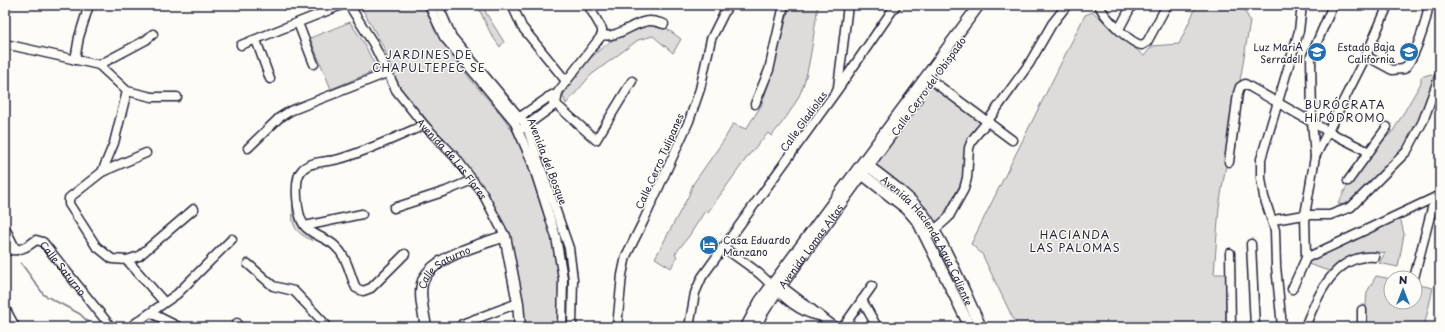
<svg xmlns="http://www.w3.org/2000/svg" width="1445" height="332" font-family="'Playpen Sans',sans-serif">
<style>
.green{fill:#dddcdb;stroke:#807f8b}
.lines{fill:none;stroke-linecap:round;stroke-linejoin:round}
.stream{stroke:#787885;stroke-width:1.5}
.minor-casing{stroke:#22223b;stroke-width:11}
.major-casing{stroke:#22223b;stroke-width:13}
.minor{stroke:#fdfcf7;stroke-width:8}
.major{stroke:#fdfcf7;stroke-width:10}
.labels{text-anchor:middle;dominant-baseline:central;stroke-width:3;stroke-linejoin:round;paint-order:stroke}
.poi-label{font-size:10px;fill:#22223b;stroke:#fdfcf7;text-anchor:end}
.street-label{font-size:10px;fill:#22223b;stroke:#fdfcf7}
.neighbourhood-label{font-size:11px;letter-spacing:1px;fill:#22223b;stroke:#fdfcf7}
</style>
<rect width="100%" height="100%" fill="#fdfcf7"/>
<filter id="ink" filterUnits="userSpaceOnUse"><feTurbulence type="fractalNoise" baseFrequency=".025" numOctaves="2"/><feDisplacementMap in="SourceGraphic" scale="8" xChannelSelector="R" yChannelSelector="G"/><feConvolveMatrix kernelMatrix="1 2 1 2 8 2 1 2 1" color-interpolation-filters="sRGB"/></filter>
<g filter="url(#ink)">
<g class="green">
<path d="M360 5H426L434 29 471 80 504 118 521 144 554 246 558 270 561 309 558 327H525L509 235 492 202 478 181 402 90 392 75 384 48Z"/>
<path d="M477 5H484L486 13 504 42 500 47 491 34Z"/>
<path d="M790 5H818C814 30 810 74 799 96 792 110 782 124 771 136L768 133 748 156 708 212 705 211 689 236 675 254 677 256 671 268 655 258 689 195 693 184 724 140 733 124 746 129 761 106 771 77Z"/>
<path d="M1197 5H1242L1250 21 1219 207 1214 274H1226V327H1017L982 254 971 244 1085 15 1093 12 1144 56 1152 46 1179 44Z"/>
<path d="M350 22 364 43 377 70 331 89 310 38Z"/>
<path d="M641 23 666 28 681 39 673 53 653 36 638 40 591 75 566 104 563 96C581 61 607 41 641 23Z"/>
<path d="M1431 74 1435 76 1415 133 1407 151 1353 202 1347 205 1338 204 1347 186 1371 153 1393 131 1421 83V77Z"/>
<path d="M931 83 983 123 967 142 962 181 942 218 936 224 871 165Z"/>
<path d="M293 197 296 222 313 241C288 229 293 222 293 197Z"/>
<path d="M1400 217 1404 234 1398 267 1379 263 1385 253C1368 248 1347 264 1332 272L1308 264 1309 261Z"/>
<path d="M1376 276 1391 279V302H1415V284L1433 288 1424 327H1364L1367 292Z"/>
</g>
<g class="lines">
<path class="stream" d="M21 263 44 295 80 314 93 327"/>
<defs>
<g id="minor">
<path id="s1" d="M349 5 373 43 396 90 424 125 455 157 483 194 505 236"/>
<path d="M429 5 444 37 514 121 532 162 556 237 559 255 563 278 562 327"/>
<path d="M438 5 452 37 526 125 569 248 573 279 572 327"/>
<path d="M512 5 522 27 566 81"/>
<path d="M588 5 602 29V35"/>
<path d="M1099 5C1103 16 1131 44 1142 45L1147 42 1167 5"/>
<path d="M298 23 314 64"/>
<path d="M1119 29 1132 5"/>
<path d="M602 35C619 39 635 20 651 21 655 21 660 23 664 24"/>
<path d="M256 40 270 79"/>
<path d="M5 44 99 65 127 91 114 143 102 172 69 198V204L96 246 112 259 127 260 139 256 194 209"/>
<path d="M241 45 342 5"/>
<path d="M1366 56 1392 70 1404 69C1414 60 1428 19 1428 5"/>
<path d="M75 60 79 37 89 5"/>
<path d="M99 65 146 40 153 34"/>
<path d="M931 80 1012 140"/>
<path d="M838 87 848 5"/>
<path d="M127 91 152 97H177"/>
<path d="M548 97 596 140 632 81"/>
<path d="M755 104 769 70 784 5"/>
<path d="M517 119 552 95"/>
<path d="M523 128 556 104 558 92 602 35"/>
<path d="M248 148 279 118 290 111 387 73"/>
<path d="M1315 157 1312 121 1311 56 1333 5"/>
<path d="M1229 162 1238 93 1240 87 1245 84 1329 132 1369 152"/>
<path d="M102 172 146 153"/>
<path d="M1348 181 1387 127"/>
<path d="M394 208 446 191 472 180"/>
<path d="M1273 220 1305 215H1330L1351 207 1407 151 1423 121 1440 75"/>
<path d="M305 226 362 214"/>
<path d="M5 228 16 250"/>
<path d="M930 234 948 218 964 189 967 178 969 148 972 140 987 122 1029 64 1052 24 1067 5"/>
<path d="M1251 244 1255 327"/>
<path d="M723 247C736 257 751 266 763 277 779 292 796 312 819 316"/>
<path id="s2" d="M5 249C16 253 28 247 36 240L43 242 111 327"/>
<path d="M1230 253 1231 327"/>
<path d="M405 254 371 288 363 291 356 288C349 273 348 257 334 245 325 237 311 235 304 225 297 215 293 179 302 170 309 161 329 162 339 159 365 152 399 136 424 125"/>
<path d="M1306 258 1305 215 1315 157 1366 56 1388 5"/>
<path d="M127 260 164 302"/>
<path d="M248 264 273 286 294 291 328 327"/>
<path d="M1414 278 1432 208 1440 196"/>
<path d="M777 283 835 327"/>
<path d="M1292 289 1306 258 1440 195"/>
<path d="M862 300 877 327"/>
<path d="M151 313 179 327"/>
<path d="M237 323V327"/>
<path d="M462 324 518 303"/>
<path d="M130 327 177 294 232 239"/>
<path d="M617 327 622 275 626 256 643 222 689 121 700 89 711 39 728 5"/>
<path d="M689 327 695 293 702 277 838 89 896 5"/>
<path d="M843 327 872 286"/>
<path d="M1282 327 1276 266 1275 230 1264 197 1261 178V159L1299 31 1302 5"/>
<path d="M1305 327C1317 296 1335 253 1375 257"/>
<path d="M1362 327V310"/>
</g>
<g id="major">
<path id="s3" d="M864 163C884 178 908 195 924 215 946 245 964 292 981 327"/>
<path d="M858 171 907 209 918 222 970 327"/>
<path d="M5 310 14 327"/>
<path id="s4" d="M426 327C424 314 419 297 422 284 428 257 483 244 505 236L518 303 520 327"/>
<path d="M746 327 760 301 979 5"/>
<path id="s5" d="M756 327 761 315 777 291 917 99"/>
</g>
</defs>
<use href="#minor" class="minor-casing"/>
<use href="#major" class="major-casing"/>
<use href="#minor" class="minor"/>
<use href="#major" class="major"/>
</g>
</g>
<defs>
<symbol id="school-disc" viewBox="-11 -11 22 22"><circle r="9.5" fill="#1f6fb2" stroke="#fdfcf7"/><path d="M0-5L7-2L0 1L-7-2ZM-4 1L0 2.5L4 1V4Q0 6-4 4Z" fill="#fff"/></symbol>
<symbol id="hotel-disc" viewBox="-11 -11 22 22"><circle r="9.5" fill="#1f6fb2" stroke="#fdfcf7"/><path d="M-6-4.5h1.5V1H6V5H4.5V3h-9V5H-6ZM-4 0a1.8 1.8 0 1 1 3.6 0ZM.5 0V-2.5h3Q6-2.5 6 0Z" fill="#fff"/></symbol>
</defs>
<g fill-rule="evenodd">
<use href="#school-disc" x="1306" y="41" width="22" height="22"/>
<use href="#school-disc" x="1398" y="41" width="22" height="22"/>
<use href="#hotel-disc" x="698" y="234" width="22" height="22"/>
</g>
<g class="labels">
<g class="poi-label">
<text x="1303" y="46">Luz MariA<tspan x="1303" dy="12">Serradell</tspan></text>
<text x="1395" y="46">Estado Baja<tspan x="1395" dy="12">California</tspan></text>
<text x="723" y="239" text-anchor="start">Casa Eduardo<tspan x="723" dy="12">Manzano</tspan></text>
</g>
<g class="street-label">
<text transform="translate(928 86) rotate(-54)">Calle Cerro del Obispado</text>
<text transform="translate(803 121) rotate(-54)">Calle Gladiolas</text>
<text stroke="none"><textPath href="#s1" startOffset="186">Avenida de Las Flores</textPath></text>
<text transform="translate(548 161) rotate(69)">Avenida del Bosque</text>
<text transform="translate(659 161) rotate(-66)">Calle Cerro Tulipanes</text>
<text stroke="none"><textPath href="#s3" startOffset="102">Avenida Hacienda Agua Caliente</textPath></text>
<text stroke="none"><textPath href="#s5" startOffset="98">Avenida Lomas Altas</textPath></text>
<text stroke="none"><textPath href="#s2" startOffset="74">Calle Saturno</textPath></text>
<text stroke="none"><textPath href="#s4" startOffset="72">Calle Saturno</textPath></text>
</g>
<g class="neighbourhood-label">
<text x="429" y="54">JARDINES DE<tspan x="429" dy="13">CHAPULTEPEC SE</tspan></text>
<text x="1345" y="104">BURÓCRATA<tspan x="1345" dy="13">HIPÓDROMO</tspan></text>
<text x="1075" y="234">HACIANDA<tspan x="1075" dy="13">LAS PALOMAS</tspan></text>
</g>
</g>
<rect width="1445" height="332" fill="none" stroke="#fdfcf7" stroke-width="20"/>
<rect x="10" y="10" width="1425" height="312" fill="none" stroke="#22223b" stroke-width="1.5" filter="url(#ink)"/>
<g transform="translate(1403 290)"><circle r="19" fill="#fdfcf7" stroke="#a5a5ac"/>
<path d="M0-3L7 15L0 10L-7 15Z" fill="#1f6fb2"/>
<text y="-6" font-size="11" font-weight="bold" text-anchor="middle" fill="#22223b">N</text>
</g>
</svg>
